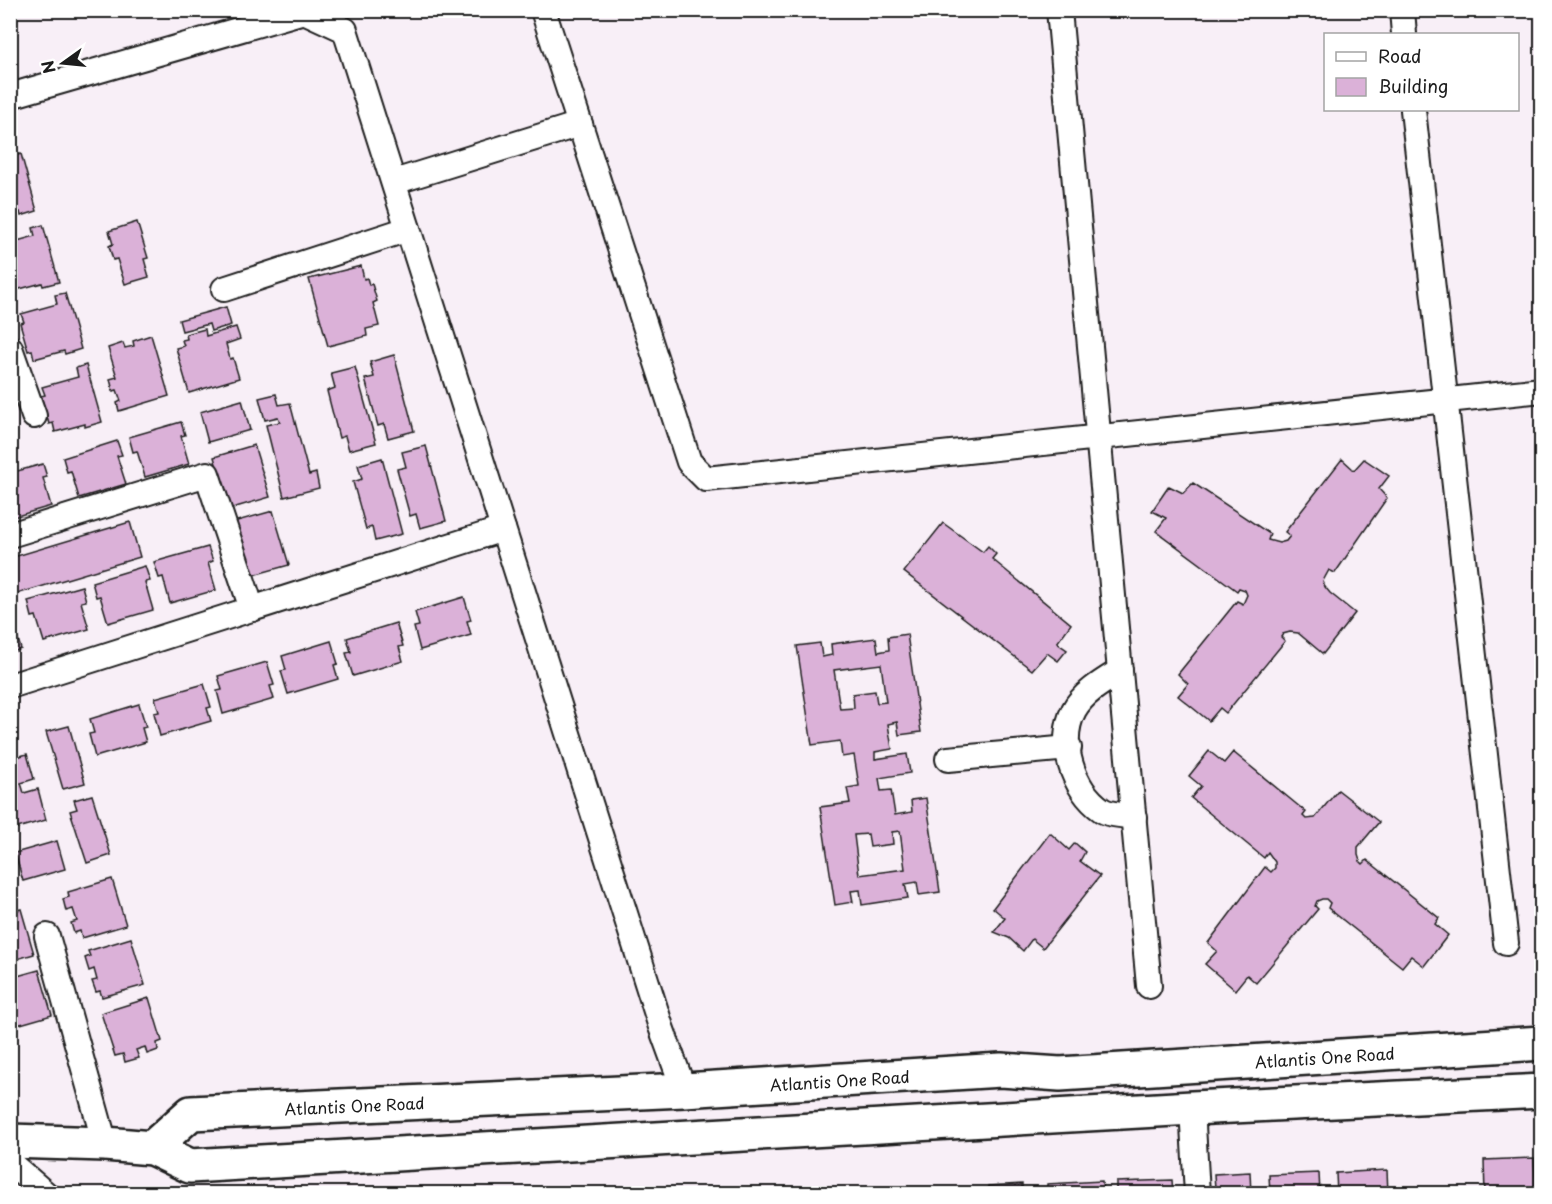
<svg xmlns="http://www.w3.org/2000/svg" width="1552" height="1204" font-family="'Playpen Sans',sans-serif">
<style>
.building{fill:#dbb1d8;stroke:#1c1c1c;stroke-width:1.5;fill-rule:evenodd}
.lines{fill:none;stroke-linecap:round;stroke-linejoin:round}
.street-casing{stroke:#1c1c1c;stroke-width:28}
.secondary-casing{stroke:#1c1c1c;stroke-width:38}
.street{stroke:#fff;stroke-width:24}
.secondary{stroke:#fff;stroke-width:33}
.labels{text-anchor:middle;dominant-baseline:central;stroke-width:5;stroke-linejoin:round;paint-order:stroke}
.street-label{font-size:16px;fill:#1c1c1c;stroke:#fff}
</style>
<rect width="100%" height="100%" fill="#f8eff7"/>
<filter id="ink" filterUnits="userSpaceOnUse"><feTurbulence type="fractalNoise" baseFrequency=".0167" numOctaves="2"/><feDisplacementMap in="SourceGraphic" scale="12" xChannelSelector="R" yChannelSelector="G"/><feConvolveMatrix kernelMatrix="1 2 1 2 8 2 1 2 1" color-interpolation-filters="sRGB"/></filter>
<g filter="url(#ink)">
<g class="building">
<path d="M21 154 37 211 21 216 20 212 10 215V165H13L11 157Z"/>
<path d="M137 222 148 258 144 259 149 277 125 284 117 259 113 260 109 246 113 244 109 231Z"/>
<path d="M43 225 59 282 43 286 42 283 12 291 10 243 35 236 33 228Z"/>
<path d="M361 266 364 279 367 278 369 285 372 284 377 301 373 303 379 326 366 329 367 336 328 346 309 279Z"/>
<path d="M65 293 81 349 65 354 64 351 34 359 32 350 28 351 20 323 24 322 21 314 57 304 55 295Z"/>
<path d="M226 307 231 325 211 331 209 324 182 331 179 320Z"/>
<path d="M236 327 240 339 226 344 230 359 233 358 239 378 189 393 176 348 184 346 182 340 187 339 186 334 205 329 206 336Z"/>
<path d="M151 335 169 396 119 411 117 403 121 401 117 390 113 391 110 379 117 377 108 348 123 343 125 348 134 346 133 341Z"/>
<path d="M394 355 414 431 388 438 384 424 378 426 365 379 374 377 370 362Z"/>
<path d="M86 365 102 422 85 427V424L55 432 53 423 49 424 41 396 45 395 42 387 78 377 76 368Z"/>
<path d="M355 367 376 443 349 450 345 436 339 438 327 391 335 388 331 373Z"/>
<path d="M276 394 279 405 290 403 309 475 316 473 319 488 284 497 266 425 280 422 278 417 265 420 259 398Z"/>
<path d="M242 400 250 430 208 442 200 412Z"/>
<path d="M181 422 185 435 181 436 189 464 145 477 137 451 133 452 129 437Z"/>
<path d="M117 441 122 455 117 456 126 484 79 498 71 471 67 472 63 458Z"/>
<path d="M254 445 270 497 229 509 214 457Z"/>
<path d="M426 446 446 521 420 528 416 514 410 516 397 469 406 467 402 452Z"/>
<path d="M382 458 402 534 375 541 372 527 366 529 353 482 362 479 358 465Z"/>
<path d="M1342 459 1354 470 1364 459 1389 476 1379 489 1387 498 1335 573 1329 570 1323 581 1325 587 1330 593 1355 613 1323 654 1298 633 1290 632 1283 634 1281 637 1285 641 1226 713 1220 708 1209 721 1178 696 1188 684 1178 674 1237 601 1243 604 1247 595 1245 590 1239 588 1237 591 1156 531 1166 518 1152 511 1169 486 1183 493 1193 483 1270 534 1268 540 1279 543 1286 541 1290 536 1285 532Z"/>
<path d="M43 464 47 477 43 478 51 506 10 518V473Z"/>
<path d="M273 511 289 565 246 577 230 523Z"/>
<path d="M130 522 140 557 10 596V558Z"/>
<path d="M943 523 983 552 988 546 996 554 992 559 1071 624 1057 643 1067 650 1058 661 1047 653 1032 670 904 572Z"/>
<path d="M208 547 213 561 208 563 216 590 170 603 163 577 159 578 154 562Z"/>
<path d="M145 566 150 581 145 582 153 610 108 623 100 596 96 597 92 582Z"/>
<path d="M82 586 86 601 81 602 89 629 44 642 36 616 32 617 28 601Z"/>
<path d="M464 597 471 620 467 621 471 635 420 650 414 627 419 626 415 612Z"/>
<path d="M14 611 18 625 14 626 21 649 10 653V612Z"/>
<path d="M396 623 403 646 399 647 403 661 353 676 346 653 351 652 347 638Z"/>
<path d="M907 634 921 732 899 735 897 722 888 724 892 749 875 752V759L907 754 910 773 879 778 881 791 891 790 895 815 912 812 911 800 926 798 940 892 919 895 917 882 905 884 908 898 862 905 860 890 851 891 853 902 835 905 820 807 850 803 847 788 859 786 854 755 842 757 840 741 812 745 797 646 820 643 822 657 832 655 831 644 876 638 878 652 889 650 888 637ZM881 664 886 702 877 703 875 691 853 694 854 708 840 709 834 670ZM900 831 905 869 859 875 854 835 868 834 870 847 893 844 892 832Z"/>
<path d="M331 641 338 664 334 665 338 679 288 694 281 671 286 670 282 656Z"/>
<path d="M267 662 274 685 270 686 274 699 223 714 217 691 222 690 218 676Z"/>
<path d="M204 684 211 707 207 708 211 721 160 736 154 713 159 712 155 698Z"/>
<path d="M139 704 146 727 142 728 146 742 95 757 89 734 94 733 90 719Z"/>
<path d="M69 726 85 783 63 789 46 732Z"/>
<path d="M1209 751 1224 763 1233 752 1306 812 1303 816 1306 819 1315 818 1338 790 1379 822 1358 847V855L1360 861 1363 864 1367 860 1439 918 1435 924 1448 935 1424 966 1411 956 1402 967 1328 908 1330 903 1326 899H1322L1317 901 1315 906 1318 909 1256 983 1247 975 1235 990 1205 964 1217 951 1208 943 1265 867 1271 872 1275 868V862L1268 852 1264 858 1191 798 1201 786 1189 776Z"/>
<path d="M27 754 34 779 21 783 24 793 38 789 46 820 10 830V759Z"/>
<path d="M92 795 111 855 87 863 70 811 77 809 74 800Z"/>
<path d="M1050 833 1069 850 1075 843 1085 852 1080 861 1100 876 1043 948 1032 939 1023 951 1009 938 994 932 1005 918 993 908Z"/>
<path d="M57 841 65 869 23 881 15 853Z"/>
<path d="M112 879 126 925 82 938 80 931 74 933 71 923 77 921 73 909 66 911 63 899 69 897 68 892Z"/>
<path d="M21 909 34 954 10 961V912Z"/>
<path d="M131 938 145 985 102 997 100 991 96 992 92 981 97 980 94 969 89 971 85 958 90 956 88 951Z"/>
<path d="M39 970 52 1015 10 1027V978Z"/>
<path d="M149 998 162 1041 157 1043 158 1050 147 1054 145 1047 136 1050 139 1058 125 1062 123 1054 115 1056 101 1013Z"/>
<path d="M1534 1158 1536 1194H1485L1484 1160Z"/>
<path d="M1387 1170 1388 1194H1337L1336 1173Z"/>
<path d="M1250 1172 1251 1194H1210L1209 1188H1215L1214 1174Z"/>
<path d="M1319 1173 1320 1194H1270L1269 1175Z"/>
<path d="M1172 1180 1173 1194H1116V1182Z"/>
<path d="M1102 1181 1103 1194H1047V1184Z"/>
<path d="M1022 1184V1194H974L988 1192V1186Z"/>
<path d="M949 1189 950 1194H910V1192Z"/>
</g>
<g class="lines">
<defs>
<g id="street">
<path d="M543 10 689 462 706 479 1542 390"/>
<path d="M1059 10 1149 986"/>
<path d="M1402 10 1404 34"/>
<path d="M10 96 304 11 345 30 661 1027 684 1090"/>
<path d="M1413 110 1506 943"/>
<path d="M394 182 580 124"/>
<path d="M224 289 408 229"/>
<path d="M10 348 34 416"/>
<path d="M10 535 207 474 252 609"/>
<path d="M1120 671C1104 681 1083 693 1074 710 1057 742 1073 790 1102 810 1109 815 1125 815 1134 817"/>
<path d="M10 686 503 529"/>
<path d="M948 759 1069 748"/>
<path d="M47 936 105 1144"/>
<path d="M1192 1108 1197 1194"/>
<path d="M10 1163 46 1194"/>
</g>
<g id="secondary">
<path d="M10 1141 105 1144 152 1148 190 1166 1192 1108 1542 1091"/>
<path id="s1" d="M152 1148 191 1113 684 1090 1001 1070 1060 1074 1542 1043"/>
</g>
</defs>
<use href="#street" class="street-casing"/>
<use href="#secondary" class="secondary-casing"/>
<use href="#street" class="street"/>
<use href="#secondary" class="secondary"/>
</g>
</g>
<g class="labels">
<g class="street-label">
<text stroke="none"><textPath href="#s1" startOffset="1188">Atlantis One Road</textPath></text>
<text stroke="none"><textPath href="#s1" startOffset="702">Atlantis One Road</textPath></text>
<text stroke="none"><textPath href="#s1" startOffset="216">Atlantis One Road</textPath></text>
</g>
</g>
<rect width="1552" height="1204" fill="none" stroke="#fff" stroke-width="36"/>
<rect x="18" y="18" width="1516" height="1168" fill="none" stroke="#1c1c1c" stroke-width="2" filter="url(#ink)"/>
<rect x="1324" y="33" width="195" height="78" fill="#ffffff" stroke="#a4a4a4" stroke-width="1.5"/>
<rect x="1336" y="52" width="30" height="9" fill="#ffffff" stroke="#a4a4a4" stroke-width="1.5"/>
<text x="1378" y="63" font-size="18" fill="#1c1c1c">Road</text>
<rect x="1336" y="78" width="30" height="18" fill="#dbb1d8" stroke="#a4a4a4" stroke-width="1.5"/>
<text x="1378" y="93" font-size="18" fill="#1c1c1c">Building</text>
<g transform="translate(63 63) rotate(255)" stroke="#ffffff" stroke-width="4.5" paint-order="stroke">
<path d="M0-4.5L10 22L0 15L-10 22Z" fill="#1c1c1c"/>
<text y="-9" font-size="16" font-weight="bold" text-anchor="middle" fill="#1c1c1c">N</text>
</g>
</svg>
